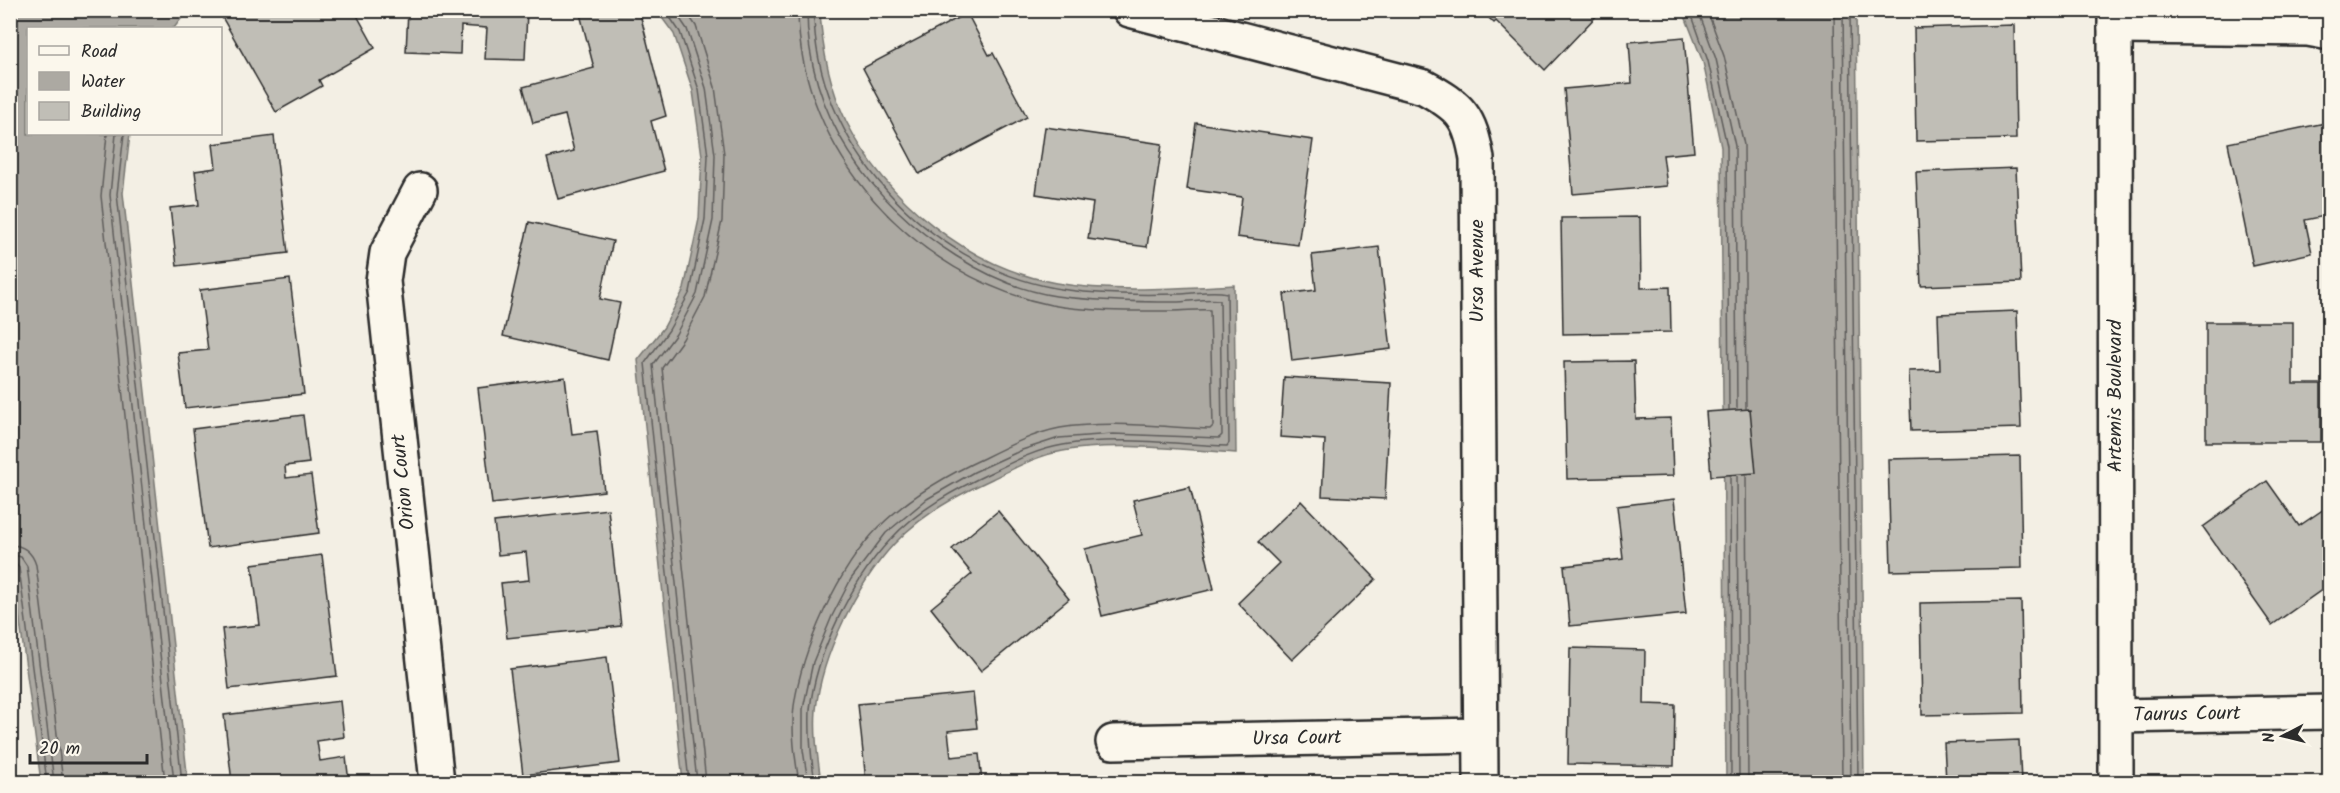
<svg xmlns="http://www.w3.org/2000/svg" width="2340" height="793" font-family="Kalam,sans-serif">
<style>
.water{fill:#aca9a2;stroke:#787772;stroke-width:1.5}
.lines{fill:none;stroke-linecap:round;stroke-linejoin:round}
.shore{stroke:#5f5d5b;stroke-width:1.5}
.building{fill:#c0beb6;stroke:#2b2b2b;stroke-width:1.5}
.street-casing{stroke:#2b2b2b;stroke-width:38}
.street{stroke:#fbf7ec;stroke-width:33}
.labels{text-anchor:middle;dominant-baseline:central;stroke-width:4.5;stroke-linejoin:round;paint-order:stroke}
.street-label{font-size:20px;fill:#2b2b2b;stroke:#fbf7ec}
</style>
<rect width="100%" height="100%" fill="#f3efe4"/>
<filter id="ink" filterUnits="userSpaceOnUse"><feTurbulence type="fractalNoise" baseFrequency=".0167" numOctaves="2"/><feDisplacementMap in="SourceGraphic" scale="12" xChannelSelector="R" yChannelSelector="G"/><feConvolveMatrix kernelMatrix="1 2 1 2 8 2 1 2 1" color-interpolation-filters="sRGB"/></filter>
<g filter="url(#ink)">
<g class="water">
<path d="M10 11H187L174 28H28V134H130L123 193 188 782H41L10 546Z"/>
<path d="M657 11H820C822 48 830 87 846 121 886 200 968 267 1056 283 1113 293 1177 288 1234 285L1236 453C1184 450 1113 441 1063 451 1038 455 1015 468 992 479 959 494 919 517 894 544 857 584 821 656 816 710 814 735 818 759 821 782H683L638 360 664 327 684 289 699 219 702 156 693 91 674 34Z"/>
<path d="M1683 11H1856L1864 782H1726L1721 147 1703 62Z"/>
</g>
<g class="lines">
<g class="shore">
<path d="M665 10 680 32 699 90 708 156 705 219 690 292 669 330 645 363 689 782"/>
<path d="M674 10 687 29 706 88 715 155 713 220 697 294 676 334 653 365 697 782"/>
<path d="M685 10 696 26 715 87 724 154 722 221 705 297 683 339 662 368 706 782"/>
<path d="M798 10C799 152 915 277 1051 305 1090 312 1135 311 1174 311 1186 311 1198 309 1210 310L1213 426 1210 429C1161 427 1109 420 1060 428 1034 433 1008 446 984 458 947 475 908 498 879 527 838 568 802 649 794 706 791 731 795 758 799 782"/>
<path d="M807 10C807 115 870 202 956 256 986 275 1021 291 1056 296 1095 301 1135 302 1175 302 1189 302 1205 298 1220 300L1222 435 1219 438 1113 434 1059 438 1022 450 974 472 927 499 886 533 851 579 832 616 813 662 803 709V750L808 782"/>
<path d="M814 10C813 143 928 265 1055 288 1093 295 1139 295 1178 294 1193 294 1212 289 1227 293L1229 443 1227 446C1173 444 1117 436 1063 445 1038 449 1014 461 992 472 956 489 917 510 890 540 852 580 815 655 810 710 809 735 811 758 815 782"/>
<path d="M1690 10 1708 61 1727 146 1729 409"/>
<path d="M1698 10 1716 59 1735 146 1737 408"/>
<path d="M1707 10 1724 56 1744 145 1746 408"/>
<path d="M1834 10 1842 782"/>
<path d="M1843 10 1851 782"/>
<path d="M1850 10 1858 782"/>
<path d="M107 134 101 196 165 782"/>
<path d="M116 134 110 195 174 782"/>
<path d="M124 134 117 194 182 782"/>
<path d="M1746 475 1748 782"/>
<path d="M1730 476 1731 782"/>
<path d="M1737 476 1739 782"/>
<path d="M10 545C24 545 32 552 36 565L63 782"/>
<path d="M10 554 21 557 27 566 54 782"/>
<path d="M10 561 16 563 19 568 47 782"/>
</g>
</g>
<g class="building">
<path d="M218 10H354L375 48 319 80 322 86 276 112Z"/>
<path d="M408 10H527L525 60 485 59 487 28 461 26 460 54 406 52Z"/>
<path d="M579 10H639L666 116 651 121 664 171 558 199 547 158 574 151 565 115 533 123 523 87 594 68Z"/>
<path d="M1481 10H1602L1545 70 1496 21 1494 23Z"/>
<path d="M967 13 989 55 993 53 1027 117 919 174 863 68Z"/>
<path d="M2014 25 2016 139 1916 141 1914 28Z"/>
<path d="M1684 37 1694 152 1663 155 1667 186 1573 194 1564 89 1632 83 1629 42Z"/>
<path d="M2330 122V190L2326 191 2330 215 2305 220 2312 253 2253 266 2228 143Z"/>
<path d="M1196 123 1313 140 1298 245 1237 237 1242 197 1187 189Z"/>
<path d="M1045 127 1162 144 1147 247 1088 239 1093 203 1036 194Z"/>
<path d="M274 136 288 253 177 266 170 208 199 205 195 171 216 168 213 144Z"/>
<path d="M2016 168 2021 282 1921 286 1916 172Z"/>
<path d="M1640 217 1641 288 1670 287 1671 332 1563 334 1561 218Z"/>
<path d="M529 222 613 241 600 299 620 303 608 360 503 336Z"/>
<path d="M1379 247 1391 349 1292 361 1284 294 1316 290 1312 255Z"/>
<path d="M290 279 304 394 185 408 178 353 208 350 200 290Z"/>
<path d="M2017 311 2021 428 1911 431 1909 371 1940 370 1938 314Z"/>
<path d="M2206 322H2293V384H2321V442H2206Z"/>
<path d="M1634 361 1636 419 1671 418 1673 476 1567 479 1564 362Z"/>
<path d="M565 377 572 434 597 431 604 491 492 504 478 388Z"/>
<path d="M1284 377 1391 383 1385 499 1322 496 1325 440 1280 437Z"/>
<path d="M1750 409 1756 473 1711 476 1706 412Z"/>
<path d="M303 415 309 463 285 466 286 478 311 475 319 533 208 548 193 429Z"/>
<path d="M2020 456 2022 568 1891 571 1888 459Z"/>
<path d="M2267 481 2299 526 2327 507 2330 511V584L2272 625 2203 527Z"/>
<path d="M1190 487 1214 589 1102 616 1085 549 1142 535 1133 500Z"/>
<path d="M1674 499 1686 614 1570 626 1564 566 1623 559 1617 506Z"/>
<path d="M1301 501 1376 579 1292 660 1238 603 1279 563 1258 542Z"/>
<path d="M608 509 621 626 507 638 501 583 529 580 526 552 498 555 494 522Z"/>
<path d="M998 511 1069 599 981 671 931 608 972 574 952 549Z"/>
<path d="M322 555 337 676 229 689 222 629 260 625 252 564Z"/>
<path d="M2021 601 2023 713 1922 715 1920 603Z"/>
<path d="M1570 648 1645 650 1644 704 1675 705 1674 766 1568 764Z"/>
<path d="M607 657 620 763 523 775 510 669Z"/>
<path d="M973 693 977 728 948 731 951 757 979 754 982 782H866L858 704Z"/>
<path d="M340 701 344 737 317 741 320 761 346 757 349 782H232L224 715Z"/>
<path d="M2019 740 2021 782H1946L1944 743Z"/>
</g>
<g class="lines">
<defs>
<g id="street">
<path d="M1130 10 1424 87C1461 107 1470 117 1477 159L1481 782"/>
<path d="M2115 10 2116 782"/>
<path d="M2115 27 2308 29 2330 33"/>
<path d="M420 190 387 253 383 281 437 782"/>
<path d="M2117 716 2330 712"/>
<path d="M1113 742 1480 735"/>
</g>
</defs>
<use href="#street" class="street-casing"/>
<use href="#street" class="street"/>
</g>
</g>
<g class="labels">
<g class="street-label">
<text transform="translate(1478 271) rotate(-90)">Ursa Avenue</text>
<text transform="translate(2116 396) rotate(-90)">Artemis Boulevard</text>
<text transform="translate(404 482) rotate(-96)">Orion Court</text>
<text transform="translate(2187 715) rotate(-1)">Taurus Court</text>
<text transform="translate(1297 739) rotate(-1)">Ursa Court</text>
</g>
</g>
<rect width="2340" height="793" fill="none" stroke="#fbf7ec" stroke-width="36"/>
<rect x="18" y="18" width="2304" height="757" fill="none" stroke="#2b2b2b" stroke-width="2" filter="url(#ink)"/>
<rect x="27" y="27" width="195" height="108" fill="#fbf7ec" stroke="#a8a59f" stroke-width="1.5"/>
<rect x="39" y="46" width="30" height="9" fill="#fbf7ec" stroke="#a8a59f" stroke-width="1.5"/>
<text x="81" y="57" font-size="18" fill="#2b2b2b">Road</text>
<rect x="39" y="72" width="30" height="18" fill="#aca9a2" stroke="#a8a59f" stroke-width="1.5"/>
<text x="81" y="87" font-size="18" fill="#2b2b2b">Water</text>
<rect x="39" y="102" width="30" height="18" fill="#c0beb6" stroke="#a8a59f" stroke-width="1.5"/>
<text x="81" y="117" font-size="18" fill="#2b2b2b">Building</text>
<g transform="translate(2283 736) rotate(263)" stroke="#fbf7ec" stroke-width="4.5" paint-order="stroke">
<path d="M0-4.5L10 22L0 15L-10 22Z" fill="#2b2b2b"/>
<text y="-9" font-size="16" font-weight="bold" text-anchor="middle" fill="#2b2b2b">N</text>
</g>
<path d="M30 754v9h117v-9" fill="none" stroke="#2b2b2b" stroke-width="3"/>
<text x="39" y="754" font-size="18" fill="#2b2b2b" stroke="#fbf7ec" stroke-width="4.5" paint-order="stroke">20 m</text>
</svg>
